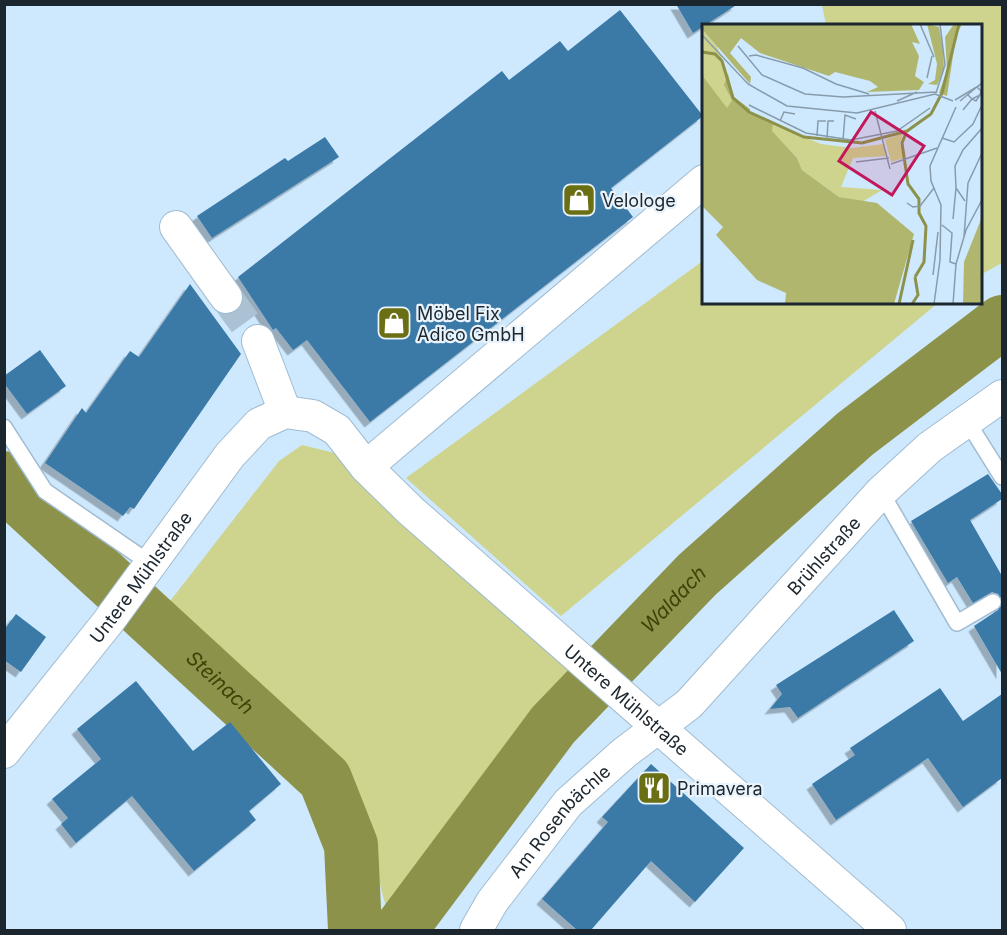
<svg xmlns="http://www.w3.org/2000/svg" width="1007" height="935" font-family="Inter,sans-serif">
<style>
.green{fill:#ced48d}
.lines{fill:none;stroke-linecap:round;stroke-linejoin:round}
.river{stroke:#8d924a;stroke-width:54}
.building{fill:#3b79a6;filter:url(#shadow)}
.minor-tunnel{stroke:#aac2d4;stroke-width:32;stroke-dasharray:32 16;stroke-linecap:butt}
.service-casing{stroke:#a1bbd0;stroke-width:18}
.minor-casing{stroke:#a1bbd0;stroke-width:34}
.service{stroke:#fff;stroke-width:15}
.minor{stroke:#fff;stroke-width:32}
.labels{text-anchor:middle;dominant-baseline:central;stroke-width:4.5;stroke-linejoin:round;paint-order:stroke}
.poi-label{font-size:18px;fill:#1c262e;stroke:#e9f3fc;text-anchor:start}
.street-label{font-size:18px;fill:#1c262e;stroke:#e9f3fc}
.water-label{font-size:20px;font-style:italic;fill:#3f4107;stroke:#e9f3fc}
.inset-river{fill:none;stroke:#8d924a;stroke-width:3}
.inset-road{fill:none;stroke:#879bab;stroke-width:1.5}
.view{fill:#c2185b;fill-opacity:0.15;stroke:#c2185b;stroke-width:3}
.inset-edge{fill:none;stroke:#1c262e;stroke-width:3}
</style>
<defs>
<filter id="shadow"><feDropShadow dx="-5.5" dy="5.5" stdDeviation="0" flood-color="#0004"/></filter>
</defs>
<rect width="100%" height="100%" fill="#cee9fe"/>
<g class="green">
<path d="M822 5H1002V263L982 274V26L826 25Z"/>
<path d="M704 260V303H938L561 616 406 478Z"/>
<path d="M302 445 335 453 576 677 396 930H392L349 767 167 605 279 461Z"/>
</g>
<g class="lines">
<g class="river">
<path id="s1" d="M4 478 16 495 325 779 351 845 355 930"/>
<path id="s2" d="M400 930 553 725 697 575 855 434 1002 322"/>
</g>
</g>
<g class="building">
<path d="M676 4H738L693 33Z"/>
<path d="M620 10 703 116 611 188 633 217 370 422 307 340 293 350 276 328 273 330 238 277 502 71 509 80 560 41 568 51Z"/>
<path d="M325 137 339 157 212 238 197 216 285 158 288 161Z"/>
<path d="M190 284 241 354 134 509 130 507 123 516 45 463 82 408 86 413 130 351 139 357Z"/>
<path d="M40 350 66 386 27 414 4 383V376Z"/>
<path d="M988 474 1002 494V499L970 520 1002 576V601L998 594 992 592 973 603 957 577 948 583 911 521Z"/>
<path d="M1002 603V674L974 626 998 610Z"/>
<path d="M894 610 914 641 798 718 790 707 770 709 782 694 776 685Z"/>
<path d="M16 614 46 637 21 672 4 660V630Z"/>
<path d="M136 681 193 751 230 722 281 784 249 811 256 820 194 871 132 796 76 843 61 824 68 818 52 799 101 759 77 729Z"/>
<path d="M940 688 963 721 1002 694V778L963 807 928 758 836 820 812 784 855 755 850 748Z"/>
<path d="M651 764 744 848 695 902 651 861 591 930H577L542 899 608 822 602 817Z"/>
</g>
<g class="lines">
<path class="minor-tunnel" d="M226 297 258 341"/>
<defs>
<g id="service">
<path d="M967 421 1002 477"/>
<path d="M4 427 45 491 151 564"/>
<path d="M881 492 957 623 993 602"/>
</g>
<g id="minor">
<path d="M176 227 226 297"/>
<path d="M258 341 285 412"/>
<path d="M366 467 704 181"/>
<path id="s3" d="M4 752 108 622 230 455 259 424 285 412 313 416 337 430 366 467 411 511 890 930"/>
<path id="s4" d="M476 930 492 902 568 803 624 753 689 704 881 492 930 447 1002 396"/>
</g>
</defs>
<use href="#service" class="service-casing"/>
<use href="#minor" class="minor-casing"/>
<use href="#service" class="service"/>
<use href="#minor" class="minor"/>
</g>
<defs>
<symbol id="shop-square" viewBox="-11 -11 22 22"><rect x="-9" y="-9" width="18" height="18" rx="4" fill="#6b6f14" stroke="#e9f3fc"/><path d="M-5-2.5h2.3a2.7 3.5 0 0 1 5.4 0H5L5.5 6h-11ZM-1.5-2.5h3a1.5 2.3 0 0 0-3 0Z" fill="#fff"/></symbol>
<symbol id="restaurant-square" viewBox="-11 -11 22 22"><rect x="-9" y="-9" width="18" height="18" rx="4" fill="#6b6f14" stroke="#e9f3fc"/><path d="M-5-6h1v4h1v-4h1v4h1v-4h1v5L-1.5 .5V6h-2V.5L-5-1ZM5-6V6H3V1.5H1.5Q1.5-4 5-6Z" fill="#fff"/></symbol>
</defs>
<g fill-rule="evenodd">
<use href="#shop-square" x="560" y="181" width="38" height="38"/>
<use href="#shop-square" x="375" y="304" width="38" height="38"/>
<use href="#restaurant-square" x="635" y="769" width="38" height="38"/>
</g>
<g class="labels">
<g class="poi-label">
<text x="602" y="200">Velologe</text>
<text x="417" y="313">Möbel Fix<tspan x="417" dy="21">Adico GmbH</tspan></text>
<text x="677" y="788">Primavera</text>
</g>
<g class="street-label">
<text stroke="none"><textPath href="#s4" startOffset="514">Brühlstraße</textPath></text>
<text stroke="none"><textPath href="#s3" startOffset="222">Untere Mühlstraße</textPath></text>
<text stroke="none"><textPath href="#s3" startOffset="897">Untere Mühlstraße</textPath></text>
<text stroke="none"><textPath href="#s4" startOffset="138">Am Rosenbächle</textPath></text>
</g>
<g class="water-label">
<text stroke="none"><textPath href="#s2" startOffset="430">Waldach</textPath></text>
<text stroke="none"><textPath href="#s1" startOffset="298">Steinach</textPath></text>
</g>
</g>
<g transform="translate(702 24)">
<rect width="280" height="280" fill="#cee9fe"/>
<path d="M0 5 15 22 26 50 23 61 30 76 25 85 0 51ZM71 100 119 120 150 124 182 120 185 132 151 134 139 163 180 166 160 178 137 173 100 146 95 134 69 107ZM201 109 198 119 202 134 189 138 183 116Z" fill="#ced48d"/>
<path d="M0 0H209L218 20 210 18 217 32 213 52 222 58 217 66 165 68 176 63 168 57 133 48 127 52 58 29 39 14 28 29 49 53 48 60 0 5ZM225 0 237 3 241 25 242 46 235 61 226 60 233 56 235 40ZM252 0H260L254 12 245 72 237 69 245 46 243 13ZM26 50 32 73 48 85V89L71 100 70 107 95 134 100 146 137 173 175 179 212 210 192 280H83L84 269 55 256 14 211 21 203 0 182V51L25 84 30 76 22 61ZM280 193V280H261L262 238Z" fill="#b1b66e"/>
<path class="inset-river" d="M0 28 13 30 20 37 31 74 47 88 102 113 160 119 205 107 229 90 240 69 257 0M204 109 200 119 206 160 217 175V189L224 202 222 238 213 253M197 280 211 216M210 280 216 271 213 253"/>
<path class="inset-road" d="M218 0 232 33M0 11 46 60 85 82 155 89 233 70 251 77M36 22 60 51 103 70 141 73 234 68M47 32 54 31 101 44 134 60 167 70M225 54 230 32M275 63 279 67 278 71 274 77 270 75 278 71M234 69 243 41 238 0M253 76 278 61M195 77 215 68M258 77 281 58M47 81 104 109 149 116 195 107 228 84M261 86 270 75 266 71M173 87 188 145M78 97 82 88 93 90M115 112 116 97H124M240 114 252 118 271 100 279 83M125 115 126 97H132M141 116 143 91 154 95M154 138 187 134M189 140 235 124M263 177 254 164 253 142 261 126 281 103M205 179 211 183 218 182 232 164M251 195 254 164M240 201 250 209 248 238 254 240M262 213 266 159 281 127M254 240 264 206 281 174M231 251 236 208M232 280 238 236 239 181 229 157 228 142 254 83M251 280 254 240"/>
<path class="view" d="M169 88 222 122 190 171 137 137Z"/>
<rect width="280" height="280" class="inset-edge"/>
</g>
<rect width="1007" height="935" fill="none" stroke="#1c262e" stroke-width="12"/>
</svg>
